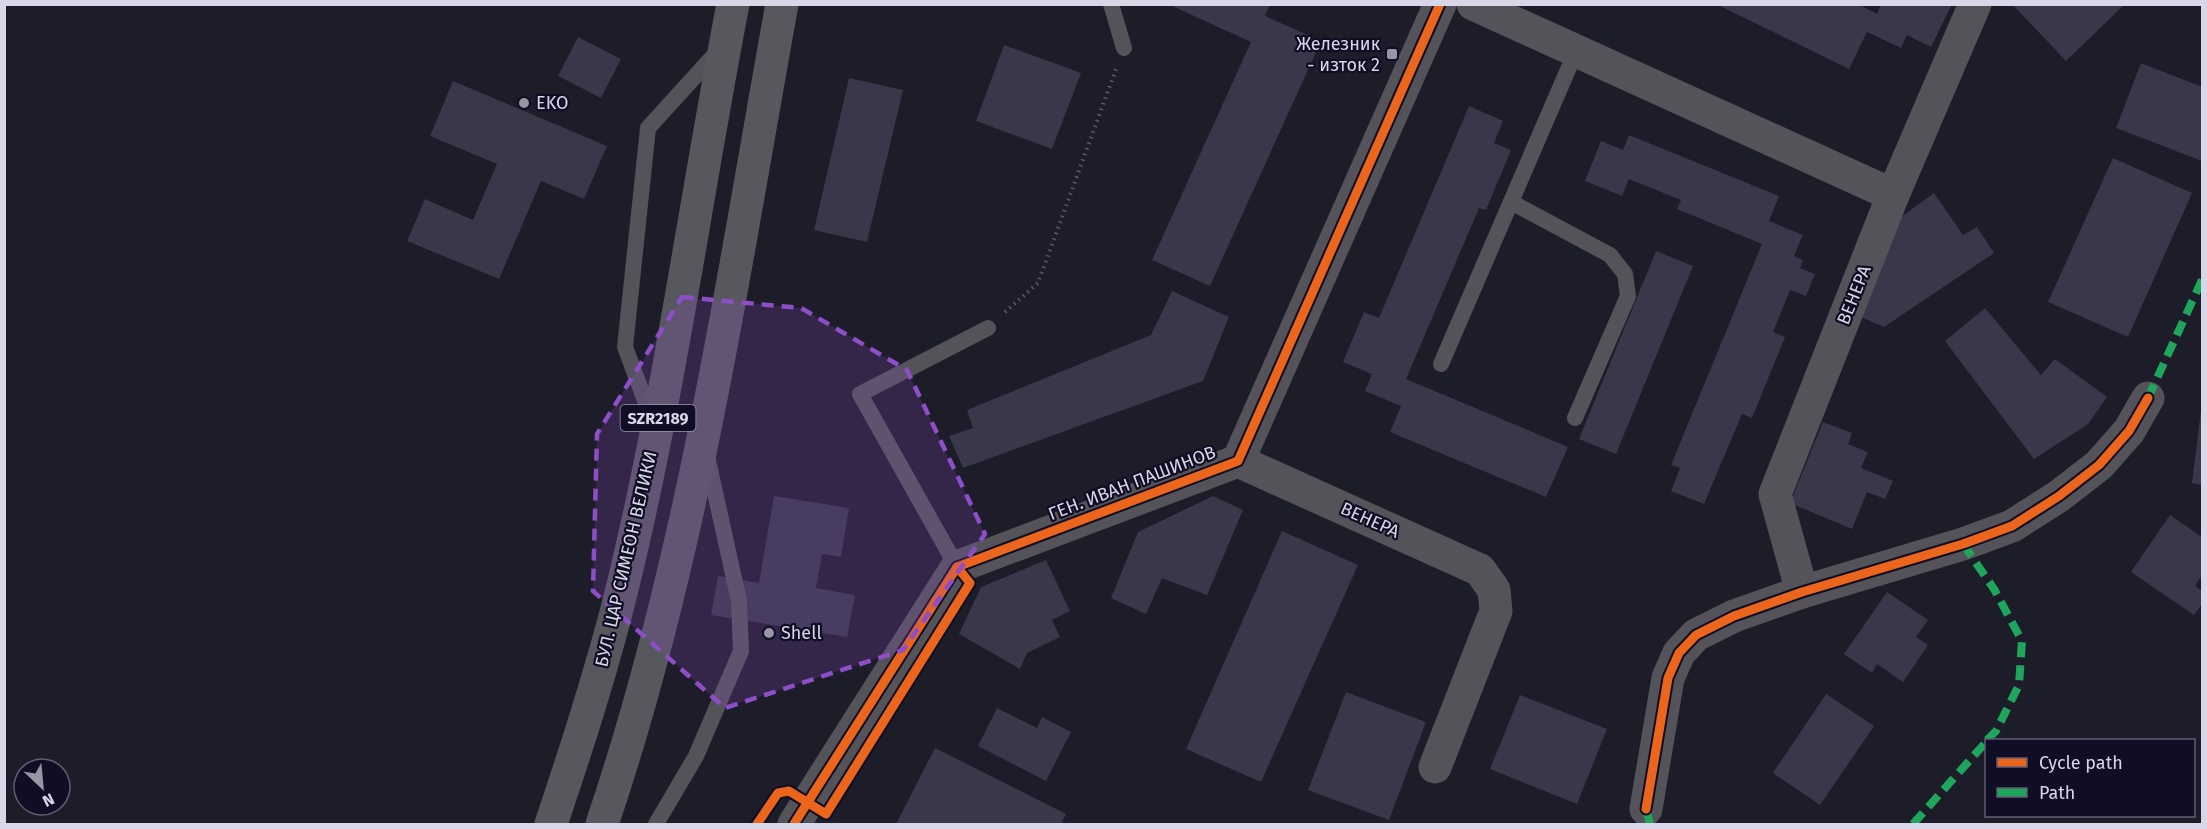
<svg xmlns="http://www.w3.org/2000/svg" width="2207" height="829" font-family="'Fira Sans',sans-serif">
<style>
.building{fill:#39374a}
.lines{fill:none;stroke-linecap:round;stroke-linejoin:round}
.path{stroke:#5b5b61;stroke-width:4;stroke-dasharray:1.5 4.5;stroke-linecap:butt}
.service{stroke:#545359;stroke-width:16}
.minor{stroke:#545359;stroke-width:33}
.tertiary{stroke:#545359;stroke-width:33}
.primary{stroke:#57575e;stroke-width:33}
.quiet{stroke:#20a55d;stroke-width:8;stroke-dasharray:15 8;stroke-linecap:butt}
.cycleway-casing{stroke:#100e24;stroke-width:13}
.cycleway{stroke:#eb651d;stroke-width:9}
.marked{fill:#8d4ec7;fill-opacity:0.2;stroke:#8d4ec7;stroke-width:4.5;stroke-dasharray:12 8;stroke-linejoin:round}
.poi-dot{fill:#9696a4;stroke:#100e24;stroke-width:2}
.labels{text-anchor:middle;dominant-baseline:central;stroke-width:4.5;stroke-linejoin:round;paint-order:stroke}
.shield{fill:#100e24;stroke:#9b9bac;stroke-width:1.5}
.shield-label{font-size:16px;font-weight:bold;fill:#d7d7e7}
.poi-label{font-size:18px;fill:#d7d7e7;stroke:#100e24;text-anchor:start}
.street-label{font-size:18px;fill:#d7d7e7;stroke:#100e24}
</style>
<rect width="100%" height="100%" fill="#1d1c29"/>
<g class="building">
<path d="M1168 4H1270L1265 16 1321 41 1210 286 1152 260 1251 42Z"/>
<path d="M1716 4H1858L1877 14 1881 4H1952L1931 47 1907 35 1901 48 1867 32 1849 69Z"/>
<path d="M2012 4H2125L2066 61Z"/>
<path d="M578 37 621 59 601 98 558 76Z"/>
<path d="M1004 45 1081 73 1052 149 976 121Z"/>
<path d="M2141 63 2202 87V161L2116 128Z"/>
<path d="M849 78 903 90 867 242 814 230Z"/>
<path d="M453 81 607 146 584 199 541 181 499 279 407 241 425 199 473 220 497 164 430 136Z"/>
<path d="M1469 106 1503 121 1494 143 1511 150 1486 210 1479 208 1406 379 1568 447 1546 497 1390 432 1401 406 1365 391 1372 374 1343 362 1364 312 1379 318Z"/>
<path d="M1629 135 1779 196 1769 221 1803 235 1794 256 1803 260 1800 268 1815 274 1806 296 1790 290 1773 332 1785 337 1752 418 1742 414 1704 504 1671 491 1680 468 1671 465 1762 244 1677 209 1681 200 1629 179 1622 196 1585 181 1601 141 1623 150Z"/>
<path d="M2113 158 2192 193 2128 337 2048 302Z"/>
<path d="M1934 193 1963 235 1977 227 1994 253 1884 327 1849 312 1901 217Z"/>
<path d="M1656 251 1693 266 1616 454 1579 439Z"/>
<path d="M1172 291 1229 317 1203 381 963 468 949 436 973 428 967 410 1151 335Z"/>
<path d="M1985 308 2041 375 2055 359 2107 397 2088 424 2034 459 1945 341Z"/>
<path d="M2201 411H2202V485L2192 483Z"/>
<path d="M1823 422 1852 433 1848 444 1868 452 1861 468 1893 481 1885 499 1867 492 1852 529 1790 503Z"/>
<path d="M774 496 849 508 841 557 822 554 816 588 855 595 847 637 711 615 718 576 759 583Z"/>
<path d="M1213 496 1243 510 1207 595 1162 578 1146 614 1111 598 1138 532Z"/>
<path d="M2170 515 2202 537V575L2195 586 2202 591V604L2194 615 2131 572Z"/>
<path d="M1282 531 1358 565 1261 782 1186 749Z"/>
<path d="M1046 560 1070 611 1052 620 1060 637 1027 653 1020 669 959 634 981 587Z"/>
<path d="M1887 592 1928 620 1916 637 1928 645 1903 682 1877 664 1872 673 1844 654Z"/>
<path d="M1346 692 1426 722 1389 820 1308 790Z"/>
<path d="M1826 694 1874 726 1820 805 1773 773Z"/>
<path d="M1520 695 1607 729 1577 804 1490 769Z"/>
<path d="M997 708 1037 728 1042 717 1071 732 1046 781 978 746Z"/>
<path d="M935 748 1066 814 1061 824H896Z"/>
</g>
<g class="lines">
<path class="path" d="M1005 312 1038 283 1116 69"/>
<g class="service">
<path d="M1111 4 1124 48"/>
<path d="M1511 202 1610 255 1625 274 1628 296 1575 418"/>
<path d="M1441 364 1576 51"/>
<path d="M653 422 625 347 648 128 719 50"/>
<path d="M957 567 860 394 988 328"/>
<path d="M656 824 696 756 741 651 739 601 707 456"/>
</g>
<g class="minor">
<path d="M1473 4 1893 195"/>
<path d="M1238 461 1480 570 1494 590 1496 611 1435 767"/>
<path d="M1802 592 1775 494 1893 195 1975 4"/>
<path d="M1646 809 1668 678 1679 653 1696 635 1734 616 1802 592 1963 544 2012 526 2059 496 2099 465 2129 431 2148 398"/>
</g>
<path class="tertiary" d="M794 824 957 567 1238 461 1440 4"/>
<g class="primary">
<path d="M551 824C578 744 604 664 624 581 670 391 696 196 733 4"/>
<path d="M602 824C692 559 732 280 782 4"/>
</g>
<g class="quiet">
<path d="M2148 398 2202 280"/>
<path d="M1963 544 1994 589 2022 641 2019 685 1996 731 1987 740"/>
<path d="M1646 809 1650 824"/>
<path d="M1913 824 1986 742"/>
</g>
<defs>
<g id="cycleway">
<path d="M1646 809 1668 678 1679 653 1696 635 1734 616 1802 592 1963 544 2012 526 2059 496 2099 465 2129 431 2148 398"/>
<path d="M757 824 778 793 789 791 826 814 970 583 957 567"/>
<path d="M794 824 957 567 1238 461 1440 4"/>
</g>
</defs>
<use href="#cycleway" class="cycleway-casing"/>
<use href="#cycleway" class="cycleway"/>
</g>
<path class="marked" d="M682 297 801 308 907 370 985 534 903 650 725 708 593 591 597 434Z"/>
<g class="poi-dot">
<rect x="1386" y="48" width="12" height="12" rx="3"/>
<circle cx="524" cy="103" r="6"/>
<circle cx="769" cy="633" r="6"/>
</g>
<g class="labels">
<rect class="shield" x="620.5" y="405" width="75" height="26" rx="4.5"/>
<g class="shield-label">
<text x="658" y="418">SZR2189</text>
</g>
<g class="poi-label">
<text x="1380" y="44" text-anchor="end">Железник<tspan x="1380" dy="21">- изток 2</tspan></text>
<text x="536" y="103">EKO</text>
<text x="781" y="633">Shell</text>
</g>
<g class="street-label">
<text transform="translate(1854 295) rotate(-68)">ВЕНЕРА</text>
<text transform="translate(1132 483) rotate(-21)">ГЕН. ИВАН ПАШИНОВ</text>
<text transform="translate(1370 520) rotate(24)">ВЕНЕРА</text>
<text transform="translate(626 559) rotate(-77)">БУЛ. ЦАР СИМЕОН ВЕЛИКИ</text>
</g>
</g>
<rect width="2207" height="829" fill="none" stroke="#d7d7e7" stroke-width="12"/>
<rect x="1985" y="739" width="210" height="78" fill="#100e24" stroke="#605e72" stroke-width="1.5"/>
<rect x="1997" y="758" width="30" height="9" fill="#eb651d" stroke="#605e72" stroke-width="1.5"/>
<text x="2039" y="769" font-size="18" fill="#d7d7e7">Cycle path</text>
<rect x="1997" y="788" width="30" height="9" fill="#20a55d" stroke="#605e72" stroke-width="1.5"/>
<text x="2039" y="799" font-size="18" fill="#d7d7e7">Path</text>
<g transform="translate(42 787) rotate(154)"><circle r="28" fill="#100e24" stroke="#605e72" stroke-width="1.5"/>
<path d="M0-4.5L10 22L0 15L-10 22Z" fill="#9696a4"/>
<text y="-9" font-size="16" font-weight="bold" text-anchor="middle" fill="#d7d7e7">N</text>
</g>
</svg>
